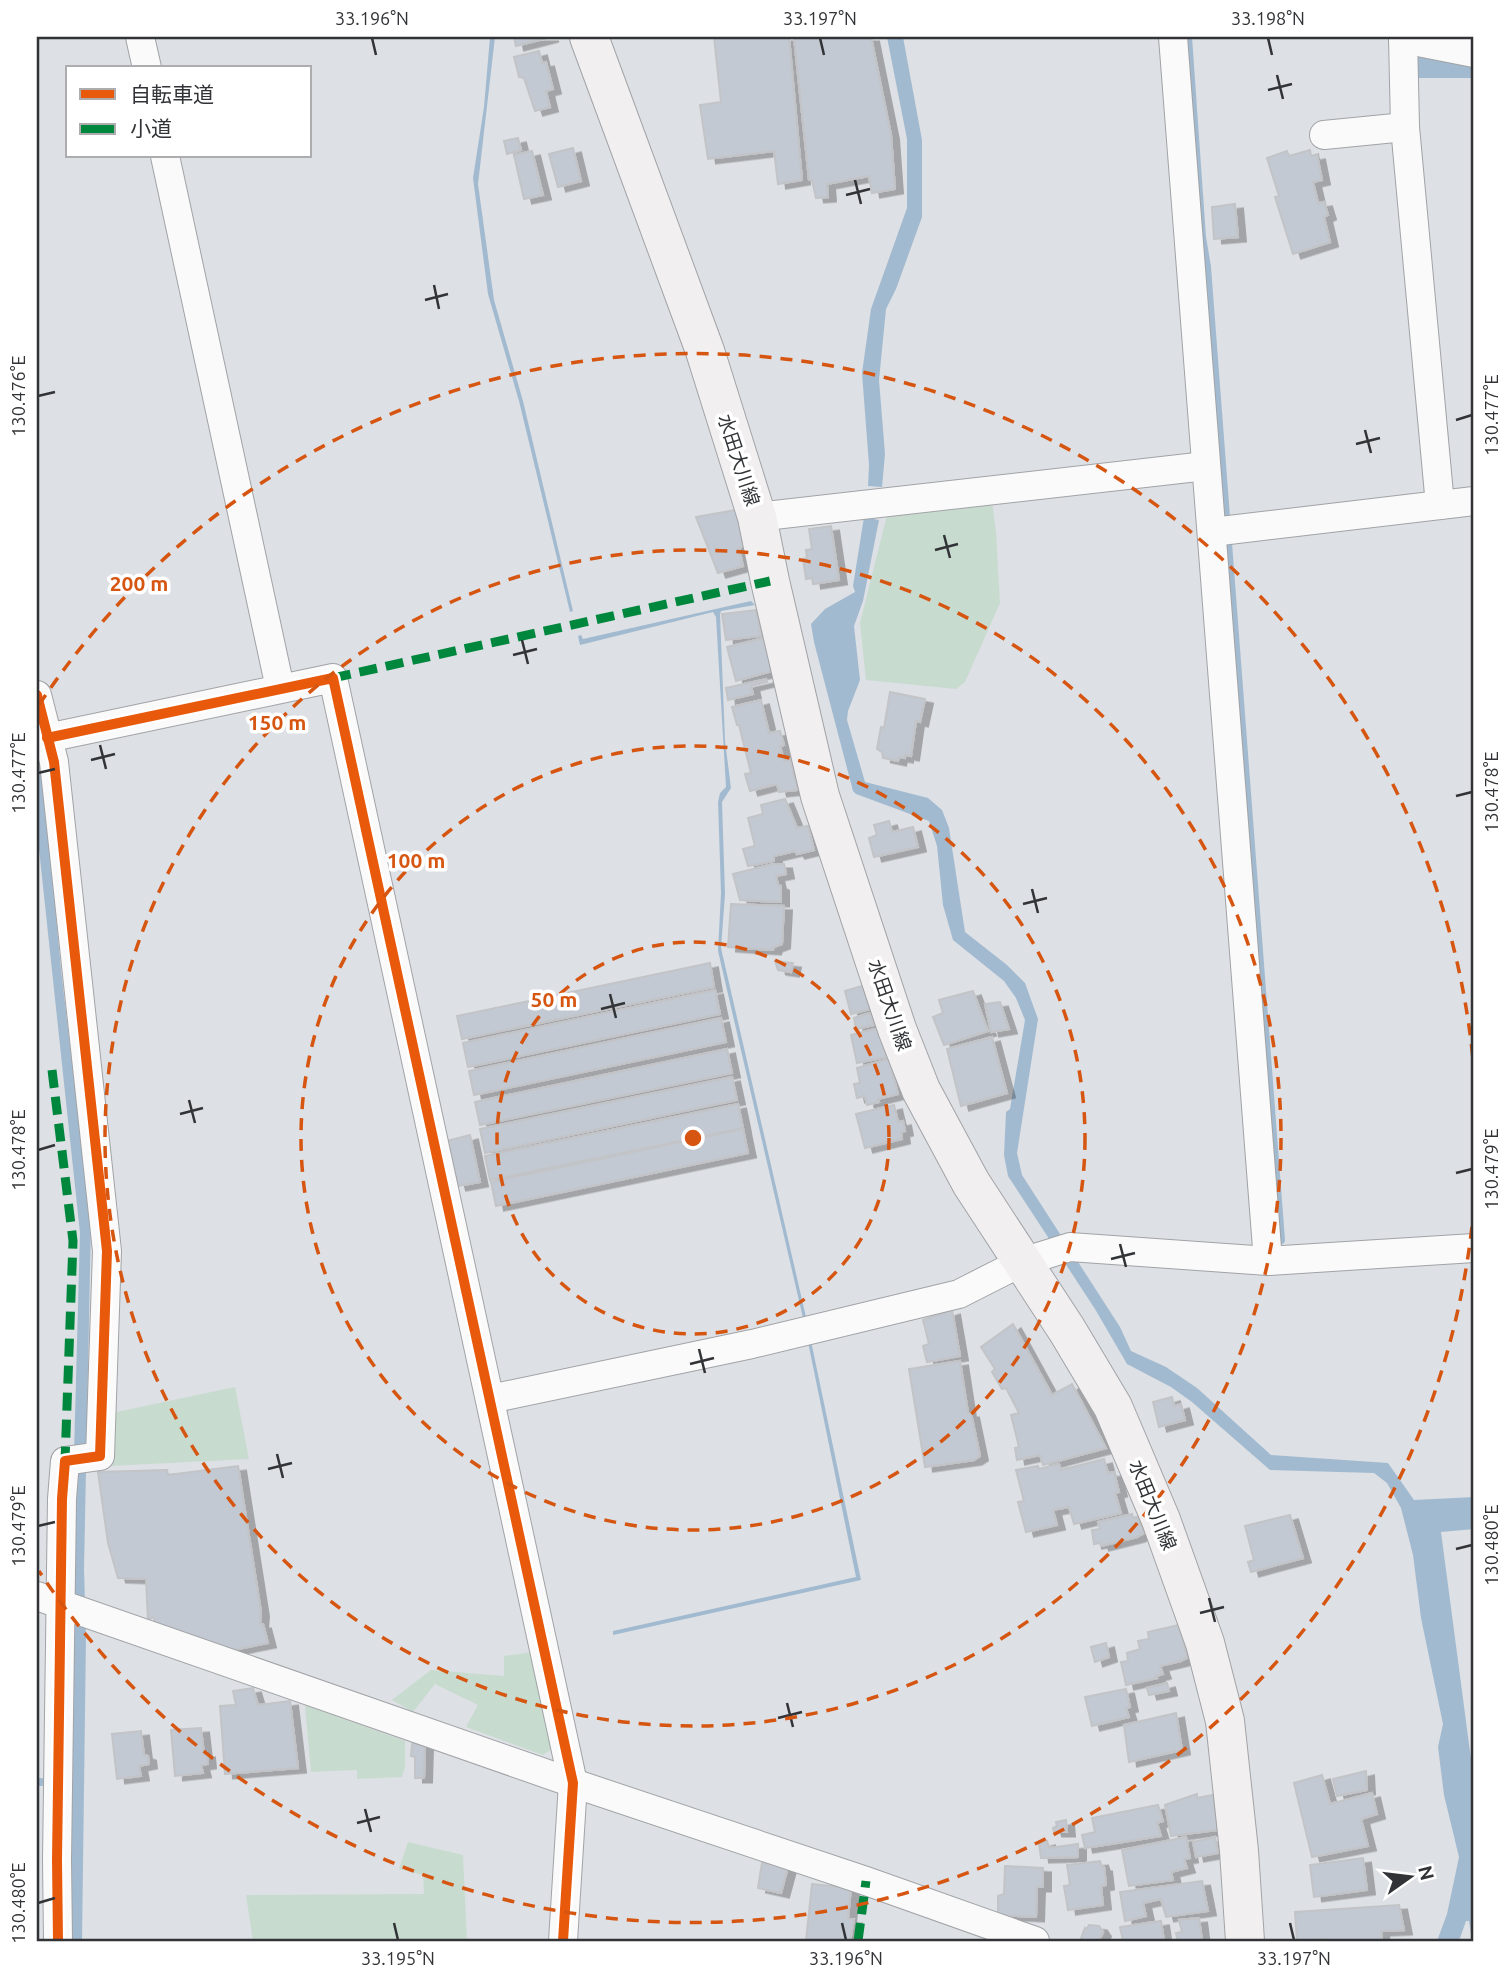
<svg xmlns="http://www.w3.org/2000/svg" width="1511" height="1978" font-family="Ubuntu,'Noto Sans JP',sans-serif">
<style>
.green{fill:#c8dbcf}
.water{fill:#a2bad0}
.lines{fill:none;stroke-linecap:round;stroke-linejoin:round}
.stream{stroke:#a2bad0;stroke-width:8}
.building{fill:#c3c9d2;stroke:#c2c4c7;stroke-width:2;filter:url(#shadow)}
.street-casing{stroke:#a1a3a6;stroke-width:30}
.secondary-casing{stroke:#a1a3a6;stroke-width:40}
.street{stroke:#fafafb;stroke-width:28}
.secondary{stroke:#f2eff0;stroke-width:38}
.quiet{stroke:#00873e;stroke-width:9;stroke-dasharray:18 9;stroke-linecap:butt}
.cycleway-casing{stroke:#fff;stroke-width:15}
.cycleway{stroke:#e8590c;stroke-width:10}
.ticks{fill:none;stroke:#313336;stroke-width:2.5}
.ring{fill:none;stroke:#d65510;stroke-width:3.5;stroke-dasharray:12 9}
.labels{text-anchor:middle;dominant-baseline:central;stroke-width:7;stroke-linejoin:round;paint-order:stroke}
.street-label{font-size:19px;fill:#313336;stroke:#fff}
.centre{fill:#d65510;stroke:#fff;stroke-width:3.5}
.ring-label{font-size:21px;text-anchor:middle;font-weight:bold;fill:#d65510;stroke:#fff;stroke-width:7;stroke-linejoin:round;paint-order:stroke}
.neatline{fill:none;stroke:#313336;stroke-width:2.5}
.ticks-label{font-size:18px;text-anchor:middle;fill:#313336}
</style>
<defs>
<filter id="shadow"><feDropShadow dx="8" dy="4.5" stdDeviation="0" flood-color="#0004"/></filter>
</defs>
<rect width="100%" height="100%" fill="#dde0e4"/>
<g class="green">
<path d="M992 501 996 532 1000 603 965 682 956 689 866 680 860 623 888 511Z"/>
<path d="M235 1387 249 1459 110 1466 112 1413Z"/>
<path d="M533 1652 552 1749 543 1755 466 1727 478 1705 435 1684 413 1712 392 1700 431 1670 504 1676V1656Z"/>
<path d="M305 1705 405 1741V1767L402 1777 357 1779V1770L311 1772Z"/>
<path d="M408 1842 463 1855 467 1941H253L246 1895 424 1894 423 1875 399 1869Z"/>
</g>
<g class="water">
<path d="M490 37H495L478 184 494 300 523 401 573 611 570 612 519 401 488 294 473 178 484 107Z"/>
<path d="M887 37H903L922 140V217L896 289 886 309 879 380 885 454 882 487 868 486 869 465 862 373 871 309 907 208V139Z"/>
<path d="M1432 51 1474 60V78H1412L1411 59Z"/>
<path d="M864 517 879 520 863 601 854 626 860 680 848 711 847 720 865 782 928 798 942 810 949 828 965 932 1007 965 1025 983 1038 1019 1017 1153 1022 1175 1120 1327 1131 1351 1166 1367 1197 1388 1271 1455 1388 1463 1414 1500 1474 1497V1529L1441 1532 1474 1782V1941H1472L1469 1921H1466L1459 1941H1437L1447 1914 1459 1857 1444 1795 1438 1747 1443 1724 1421 1618 1413 1555 1401 1508 1387 1483 1374 1473 1270 1470 1192 1402 1171 1387 1127 1364 1095 1309 1008 1176 1004 1155 1006 1112 1010 1109 1025 1020 1016 998 1004 981 953 940 943 905 937 846 929 821 856 794 853 791 814 642 811 624 825 609 855 592 853 586Z"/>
<path d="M751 601 755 605 721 611 720 614 725 741 731 788 722 802 725 894 721 948 806 1317 803 1318 718 951 721 893 718 802 720 793 726 787 716 617 713 612 580 645 578 636 581 635 583 639Z"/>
<path d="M37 735 42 764 61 970 91 1222 84 1569 86 1636 82 1941H70L69 1637 80 1233 37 830Z"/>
<path d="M811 1341 861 1580 613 1635V1631L856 1577 808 1342Z"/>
</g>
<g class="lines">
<g class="stream">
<path d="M1188 37 1202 237 1207 267 1281 1240"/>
<path d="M37 1782H41"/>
</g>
</g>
<g class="building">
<path d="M514 37H551L516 46Z"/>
<path d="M714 37H789L802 180 778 184 774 151 708 159 700 105 721 102Z"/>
<path d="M794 37H871L891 135 895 189 872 193 869 176 827 184 828 197 816 198 812 180H809Z"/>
<path d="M539 51 542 63 546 62 553 89 546 91 550 107 535 111 524 78 519 77 514 57Z"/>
<path d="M518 138 521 150 507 154 504 141Z"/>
<path d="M573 148 581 181 558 187 549 154Z"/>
<path d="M1310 150 1311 156 1317 155 1322 180 1313 182 1318 203 1324 202 1328 215 1324 217 1330 242 1293 254 1275 197 1279 196 1267 158 1287 151 1289 156Z"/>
<path d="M532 151 543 195 524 199 514 155Z"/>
<path d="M1235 204 1238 237 1214 239 1212 207Z"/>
<path d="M736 510 745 546 739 548 743 566 718 573 696 517Z"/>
<path d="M831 526 839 580 813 584 812 578 806 579 803 559 807 558 806 550 812 549 809 529Z"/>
<path d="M756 610 761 636 726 640 722 614Z"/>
<path d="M764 638 772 671 736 681 727 647Z"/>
<path d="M766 679 767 682 751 686 753 694 728 700 726 688Z"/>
<path d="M890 692 925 699 920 722 916 721 911 756 905 755V758L899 757 898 761 883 758 882 752 877 749 881 727 884 728Z"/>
<path d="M761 700 769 733 780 731 784 745 780 746 784 761 790 759 798 790 779 792 777 784 750 791 745 774 751 773 739 725H737L732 707Z"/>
<path d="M785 799 797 828 808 826 814 850 797 854 795 851 774 856V861L748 866 743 849 755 846 748 818 763 814 761 805Z"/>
<path d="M889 821 892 832 913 827 918 847 874 857 869 838 877 835 874 825Z"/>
<path d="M773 864H784L786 874 776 876 778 885 781 886V902L740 900 733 874Z"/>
<path d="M731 904 784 906 782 944 774 947 773 950 728 947Z"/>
<path d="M775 961 793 963 791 972 778 970Z"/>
<path d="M710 963 714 987 462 1039 457 1016Z"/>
<path d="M862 986 870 1009 851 1014 845 991Z"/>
<path d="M715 990 720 1014 468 1067 463 1043Z"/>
<path d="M973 991 988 1031 944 1045 933 1017 943 1013 939 1000Z"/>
<path d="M1000 1002 1009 1029 991 1032 985 1004Z"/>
<path d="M870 1013 874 1025 856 1029 854 1018Z"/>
<path d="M721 1018 726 1042 474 1095 469 1071Z"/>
<path d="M879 1028 886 1057 857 1063 851 1035Z"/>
<path d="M992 1037 1007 1093 961 1106 947 1049Z"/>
<path d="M727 1049 732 1073 480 1125 475 1102Z"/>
<path d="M889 1059 898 1094 878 1099 879 1102 867 1105 865 1096 857 1098 854 1084 860 1083 857 1068Z"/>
<path d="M732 1077 737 1100 485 1153 480 1129Z"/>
<path d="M738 1104 743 1128 490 1180 485 1156Z"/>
<path d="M894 1105 898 1122 903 1121 905 1131 901 1132 902 1139 865 1148 856 1114Z"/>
<path d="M743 1129 748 1153 496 1206 491 1182Z"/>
<path d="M470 1135 480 1182 458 1186 447 1141Z"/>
<path d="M952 1310 960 1356 927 1362 923 1346 929 1344 923 1320Z"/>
<path d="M1013 1324 1052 1395 1072 1384 1106 1448 1043 1465 1040 1455 1017 1460 1015 1448 1019 1447 1011 1415 1019 1413 1006 1388 1002 1389 992 1372 995 1369 981 1347Z"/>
<path d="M960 1361 968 1413H971L980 1456 974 1460 925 1467 909 1369Z"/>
<path d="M1172 1397 1174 1406 1181 1404 1185 1420 1159 1427 1153 1402Z"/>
<path d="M1104 1459 1108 1473 1114 1472 1119 1492 1115 1493 1121 1513 1074 1524 1069 1507 1053 1510 1057 1525 1026 1532 1018 1502 1024 1501 1016 1470 1038 1466 1039 1469 1059 1464 1061 1470Z"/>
<path d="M238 1466 261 1612 260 1624H263L268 1643 238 1649 237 1651 156 1623 153 1617 148 1620 146 1579 118 1578 108 1543 98 1472 167 1470 168 1475Z"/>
<path d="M1132 1514 1133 1518 1137 1517 1144 1533 1137 1537 1101 1546 1100 1543 1094 1544 1092 1530 1100 1529 1098 1522Z"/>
<path d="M1290 1515 1303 1558 1251 1572 1248 1562 1254 1560 1245 1526Z"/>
<path d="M1179 1625 1187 1658 1181 1661 1160 1666 1163 1674 1156 1676 1157 1678 1126 1685 1121 1662 1128 1661 1127 1653 1140 1649 1138 1641 1149 1639 1148 1632Z"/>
<path d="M1106 1643 1109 1657 1095 1662 1091 1647Z"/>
<path d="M1167 1683 1169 1691 1149 1695 1147 1688Z"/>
<path d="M253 1688 258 1705 290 1701 298 1768 225 1774 220 1706 236 1705 233 1691Z"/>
<path d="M1126 1689 1130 1707 1126 1708 1129 1717 1092 1726 1085 1697Z"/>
<path d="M1176 1713 1182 1750 1129 1762 1124 1725Z"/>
<path d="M201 1728 204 1754 207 1753 208 1764 201 1765 203 1773 175 1776 171 1730Z"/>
<path d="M141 1731 144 1755 148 1756 149 1764 139 1766 141 1776 117 1779 112 1734Z"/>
<path d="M412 1744H425L424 1778H415V1757L411 1756Z"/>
<path d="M1366 1771 1367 1790 1337 1796 1333 1779Z"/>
<path d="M1322 1775 1330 1804 1372 1793 1377 1814 1361 1819 1368 1846 1312 1857 1294 1783Z"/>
<path d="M1197 1794V1798L1213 1795 1218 1830 1171 1836 1165 1805Z"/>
<path d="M1158 1805 1163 1821 1157 1823 1161 1836 1085 1848 1082 1835 1095 1832 1092 1818Z"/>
<path d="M1066 1820 1067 1832H1054L1053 1828 1057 1826 1056 1822Z"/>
<path d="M1186 1837 1190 1858 1184 1859 1187 1868 1171 1872 1173 1880 1129 1886 1122 1850Z"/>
<path d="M1215 1837 1218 1853 1196 1857 1193 1842Z"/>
<path d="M1047 1841 1049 1848 1078 1844V1857L1041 1858 1039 1843Z"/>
<path d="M1363 1858 1367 1890 1314 1897 1310 1865Z"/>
<path d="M1100 1861 1102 1867H1104L1106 1885 1101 1886 1103 1905 1068 1910 1064 1886 1070 1885 1067 1865Z"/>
<path d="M762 1863 788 1867 781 1893 758 1888Z"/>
<path d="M1005 1866 1043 1868V1887H1037L1036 1917 998 1915V1896L1004 1894Z"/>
<path d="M1202 1881 1208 1911 1166 1917 1161 1899 1143 1903 1146 1916 1125 1921 1120 1892Z"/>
<path d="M812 1884 851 1888 848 1919H854L850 1941H806Z"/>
<path d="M1399 1905 1404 1930 1381 1931 1382 1941H1327V1939L1297 1941 1295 1912Z"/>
<path d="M1199 1918 1202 1941H1178L1176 1933 1182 1932 1179 1920Z"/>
<path d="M1161 1921 1164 1941H1123L1120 1927Z"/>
<path d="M1089 1925 1099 1926 1103 1932 1099 1941H1080L1085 1928 1087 1929Z"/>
</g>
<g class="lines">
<defs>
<g id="street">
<path d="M140 37 147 68"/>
<path d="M1173 37 1268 1261"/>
<path d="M1403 37 1405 127 1440 505"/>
<path d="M1403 39 1474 53"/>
<path d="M1324 135 1405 127"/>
<path d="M165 156 280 688"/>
<path d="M757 517 1206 466"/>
<path d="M1212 532 1474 501"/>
<path d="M37 695 54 762 107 1251 100 1456 65 1461 62 1499 57 1860 58 1941"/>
<path d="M47 738 333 678 573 1783 563 1941"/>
<path d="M490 1399 752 1344 959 1294 1022 1262 1070 1247 1268 1261 1474 1248"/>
<path d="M37 1596 573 1783 866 1881 1035 1941"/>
</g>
<path id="secondary" d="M589 37 705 351 757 517 770 581 820 796 897 1029 921 1090 971 1183 1067 1330 1113 1407 1161 1520 1205 1643 1225 1721 1239 1851 1245 1941"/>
</defs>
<use href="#street" class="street-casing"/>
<use href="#secondary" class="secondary-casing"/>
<use href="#street" class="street"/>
<use href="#secondary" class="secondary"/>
<g class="quiet">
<path d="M333 678 770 581"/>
<path d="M52 1070 73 1241 65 1461"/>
<path d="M858 1941 866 1881"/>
</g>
<defs>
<g id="cycleway">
<path d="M37 695 54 762 107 1251 100 1456 65 1461 62 1499 57 1860 58 1941"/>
<path d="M47 738 333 678 573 1783 563 1941"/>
</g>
</defs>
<use href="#cycleway" class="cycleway-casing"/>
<use href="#cycleway" class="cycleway"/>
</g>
<path class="ticks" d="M372 38 376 55M820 38 824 55M1268 38 1272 55M1277 75 1283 99M1268 90 1292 84M855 180 861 204M846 195 870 189M434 285 439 309M425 300 448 294M38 396 55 392M1456 420 1472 415M1365 430 1371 453M1356 444 1380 438M944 535 950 558M935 550 958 544M522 640 528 664M513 655 537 649M100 745 106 769M91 760 115 754M38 773 55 769M1456 796 1472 792M1032 889 1038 913M1023 904 1047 898M610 994 616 1018M601 1009 625 1003M189 1100 195 1123M180 1114 203 1108M38 1150 55 1145M1456 1173 1472 1169M1120 1244 1126 1267M1111 1259 1135 1253M699 1349 705 1373M690 1364 714 1358M277 1454 283 1478M268 1469 292 1463M38 1526 55 1522M1456 1549 1472 1545M1209 1598 1215 1622M1200 1613 1224 1607M787 1703 793 1727M778 1718 802 1712M365 1809 371 1832M357 1823 380 1817M38 1903 55 1898M394 1923 398 1940M842 1923 846 1940M1290 1923 1294 1940"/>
<g class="ring">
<circle cx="693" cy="1138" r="196"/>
<circle cx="693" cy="1138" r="392"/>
<circle cx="693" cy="1138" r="588"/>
<path d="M1474 1206A784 784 0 0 1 39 1571M39 705A784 784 0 0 1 1474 1070"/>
</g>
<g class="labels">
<g class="street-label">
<text transform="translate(739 460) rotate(72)">水田大川線</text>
<text transform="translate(890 1005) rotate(71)">水田大川線</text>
<text transform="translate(1153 1505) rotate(68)">水田大川線</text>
</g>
</g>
<circle cx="693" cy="1138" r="10" class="centre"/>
<g class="ring-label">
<text x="139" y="591">200 m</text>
<text x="277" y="730">150 m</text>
<text x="416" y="868">100 m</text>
<text x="554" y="1007">50 m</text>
</g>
<rect width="1511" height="1978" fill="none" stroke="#ffffff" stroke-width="77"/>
<rect x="66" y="66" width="245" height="91" fill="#ffffff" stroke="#adadaf" stroke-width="2"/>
<rect x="80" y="89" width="35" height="10" fill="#e8590c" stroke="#adadaf" stroke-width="2"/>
<text x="130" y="102" font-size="21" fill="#313336">自転車道</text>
<rect x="80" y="124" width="35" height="10" fill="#00873e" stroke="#adadaf" stroke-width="2"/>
<text x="130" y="136" font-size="21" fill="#313336">小道</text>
<g transform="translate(1410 1877) rotate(76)" stroke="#ffffff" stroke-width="5" paint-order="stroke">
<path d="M0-5L12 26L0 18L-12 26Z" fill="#313336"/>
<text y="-10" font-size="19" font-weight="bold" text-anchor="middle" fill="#313336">N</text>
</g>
<rect x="38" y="38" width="1434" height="1902" class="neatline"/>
<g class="ticks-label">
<text x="372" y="25">33.196°N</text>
<text x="820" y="25">33.197°N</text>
<text x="1268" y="25">33.198°N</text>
<text transform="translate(19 396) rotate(-90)" y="6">130.476°E</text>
<text transform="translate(1492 415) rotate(-90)" y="6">130.477°E</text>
<text transform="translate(19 773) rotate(-90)" y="6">130.477°E</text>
<text transform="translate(1492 792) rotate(-90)" y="6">130.478°E</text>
<text transform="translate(19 1150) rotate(-90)" y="6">130.478°E</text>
<text transform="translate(1492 1169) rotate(-90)" y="6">130.479°E</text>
<text transform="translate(19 1526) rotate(-90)" y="6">130.479°E</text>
<text transform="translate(1492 1545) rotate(-90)" y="6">130.480°E</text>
<text transform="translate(19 1903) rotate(-90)" y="6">130.480°E</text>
<text x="398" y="1965">33.195°N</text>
<text x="846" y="1965">33.196°N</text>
<text x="1294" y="1965">33.197°N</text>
</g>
</svg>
